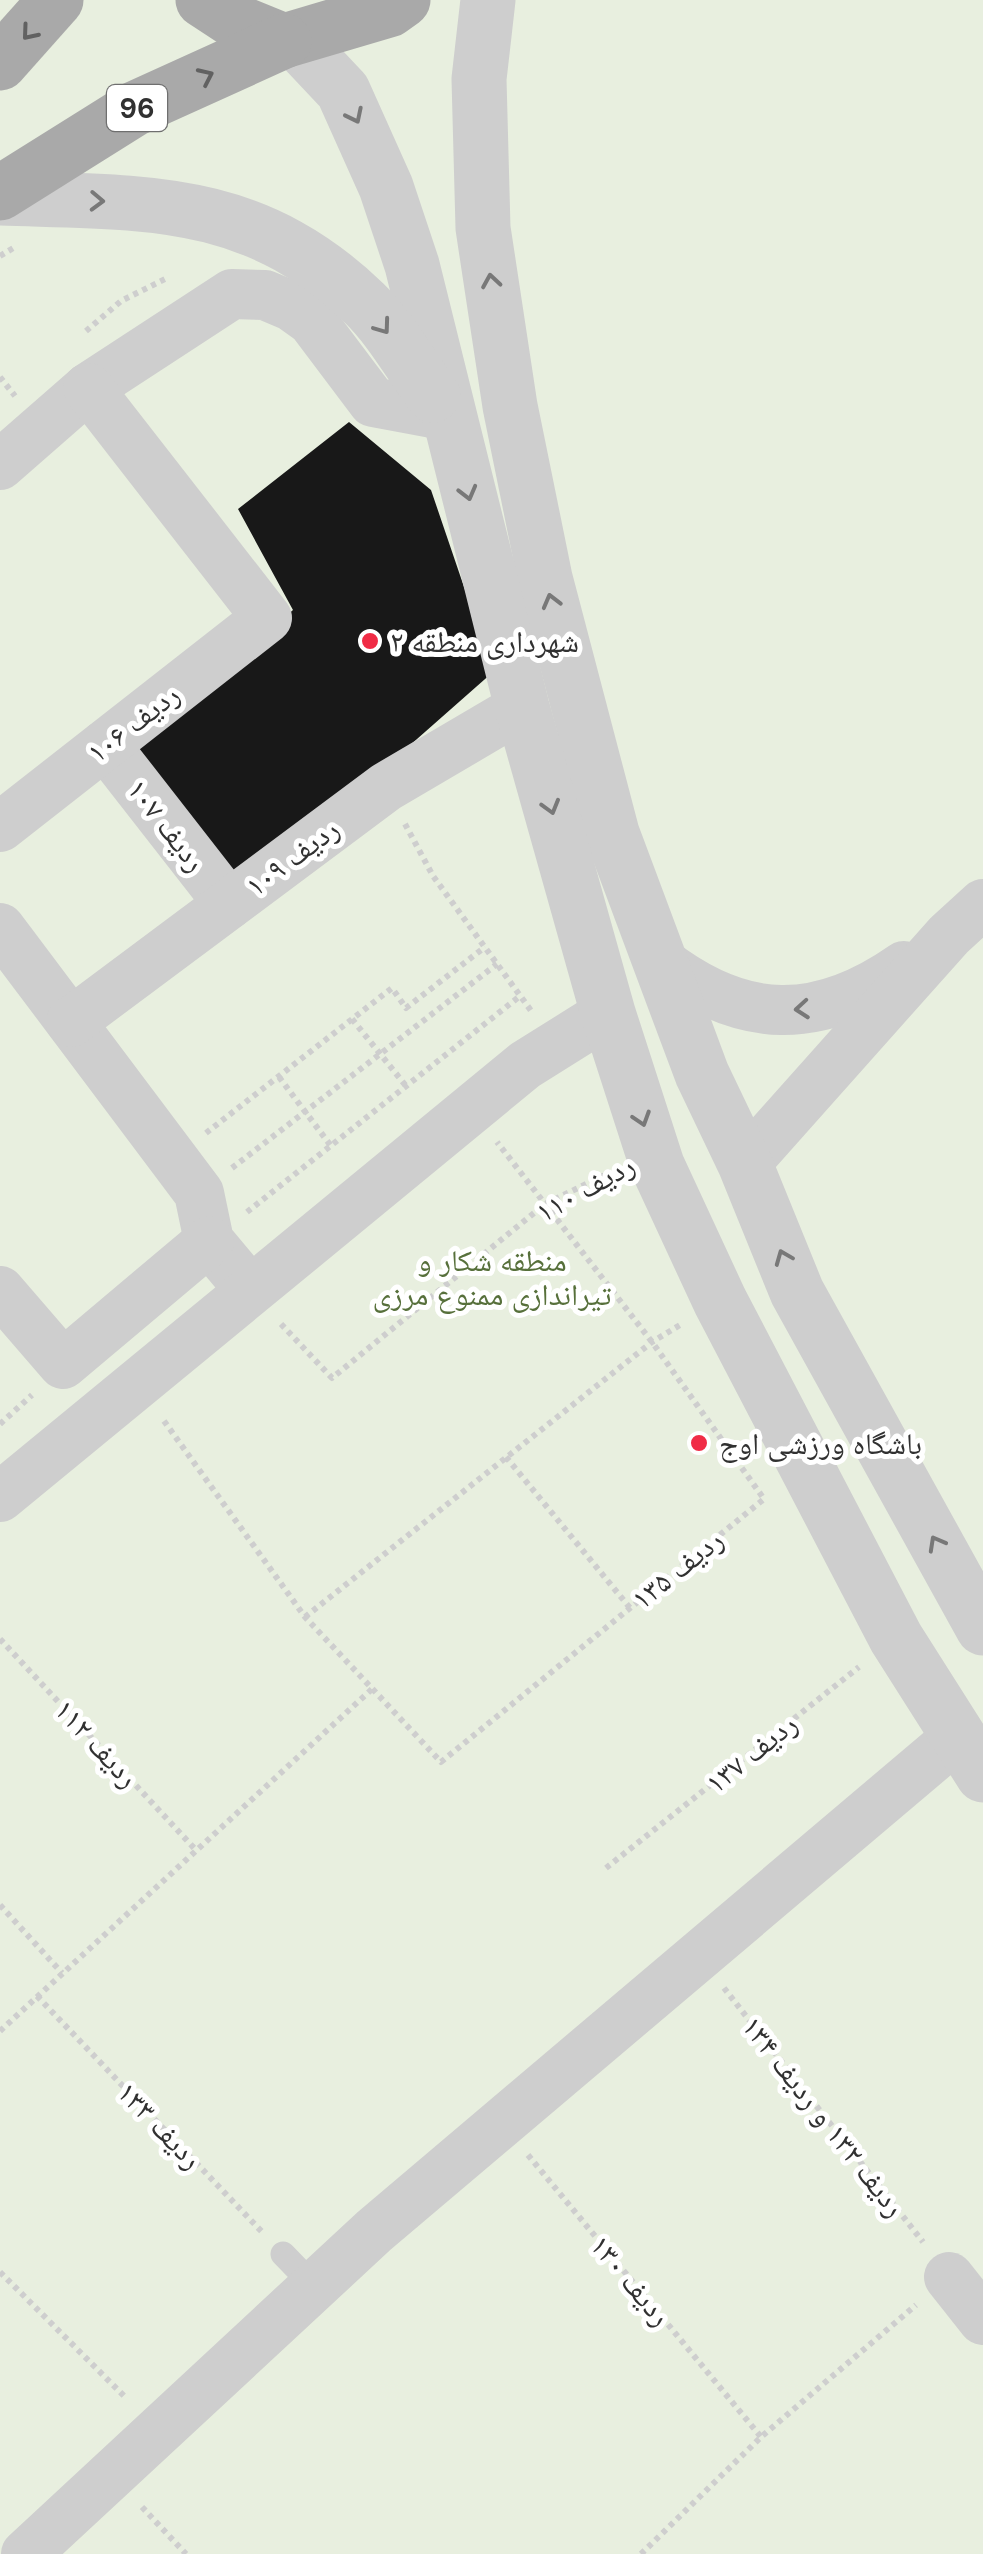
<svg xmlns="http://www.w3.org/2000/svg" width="983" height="2554" font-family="'DM Sans','Noto Naskh Arabic',sans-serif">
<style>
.green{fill:#e8efdf}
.building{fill:#181818}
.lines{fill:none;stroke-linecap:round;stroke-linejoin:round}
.path{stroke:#cecece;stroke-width:6;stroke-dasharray:5 5;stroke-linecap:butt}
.service{stroke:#cecece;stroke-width:25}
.minor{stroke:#cecece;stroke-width:50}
.tertiary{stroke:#cecece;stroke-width:55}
.primary{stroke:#a9a9a9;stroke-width:55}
.oneway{stroke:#616161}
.oneway2{stroke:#787878}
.poi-dot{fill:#f02c46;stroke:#fff;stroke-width:4}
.labels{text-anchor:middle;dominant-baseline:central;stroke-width:10;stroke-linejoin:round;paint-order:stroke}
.shield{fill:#fff;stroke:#6f6f6f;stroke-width:2.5}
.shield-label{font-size:28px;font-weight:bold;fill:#313131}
.poi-label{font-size:30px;fill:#313131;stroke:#fff;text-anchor:start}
.street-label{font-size:30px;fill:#313131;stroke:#fff}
.park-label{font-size:30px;fill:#57703b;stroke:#fff}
</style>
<rect width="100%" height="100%" fill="#fff"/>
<rect class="green" x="0" y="0" width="983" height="2554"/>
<path class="building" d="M349 422 431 490 493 672 383 769 233 886 132 750 293 610 238 509Z"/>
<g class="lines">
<g class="path">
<path d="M0 256 15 247"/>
<path d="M86 331 121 301 167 278"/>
<path d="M0 377 15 396"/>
<path d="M405 824 433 876 532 1012"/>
<path d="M352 1019 406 1086"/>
<path d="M279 1077 331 1146"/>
<path d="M206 1133 392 988 406 1008 485 947"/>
<path d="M232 1168 497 964"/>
<path d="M247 1212 520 996"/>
<path d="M281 1324 332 1378 545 1204 611 1172"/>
<path d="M164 1421 305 1617 441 1762 764 1499 652 1342 497 1142"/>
<path d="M0 1424 32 1395"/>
<path d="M506 1457 630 1608"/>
<path d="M305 1617 652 1342 680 1325"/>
<path d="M0 1639 194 1848"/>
<path d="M606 1868 859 1667"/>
<path d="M0 1905 62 1973"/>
<path d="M724 1988 923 2242"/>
<path d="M37 1996 264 2234"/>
<path d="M0 2031 372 1689"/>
<path d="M528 2155 761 2437"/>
<path d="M0 2272 126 2398"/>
<path d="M142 2507 186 2554"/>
<path d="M641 2554 761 2437 916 2305"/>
</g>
<path class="service" d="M283 2254 314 2286"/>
<g class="minor">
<path d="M0 465 88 388 232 294 265 295 291 306 312 321 373 402 448 416"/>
<path d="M105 745 229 904"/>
<path d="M0 827 267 618 88 388"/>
<path d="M0 928 199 1193 209 1241 250 1290"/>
<path d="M660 961C743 1025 818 1026 904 966"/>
<path d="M71 1022 386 787 522 707"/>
<path d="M745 1164 949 935 983 904"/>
<path d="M0 1291 63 1364 209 1241"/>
<path d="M0 1497 525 1065 608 1013"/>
<path d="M949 2277 983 2320"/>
<path d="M26 2554 374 2231 956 1738"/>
</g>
<g class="tertiary">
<path d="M488 0 479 79 483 228 510 406 545 578 612 833 702 1074 745 1164 797 1292 983 1628"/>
<path d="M295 40 343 91 386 187 412 265 522 707 608 1013 657 1165 720 1301 896 1638 983 1775"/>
<path d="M0 198C144 203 252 195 364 303 391 329 411 366 433 395"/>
</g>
<g class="primary">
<path d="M203 0 235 21 284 41 389 10 403 0"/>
<path d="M0 63 56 0"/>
<path d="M0 193 134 109 284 41"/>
</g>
</g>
<defs><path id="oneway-chevron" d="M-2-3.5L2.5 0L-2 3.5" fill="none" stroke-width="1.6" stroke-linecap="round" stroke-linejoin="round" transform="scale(2.5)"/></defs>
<g class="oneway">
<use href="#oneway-chevron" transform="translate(29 33) rotate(130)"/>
<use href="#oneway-chevron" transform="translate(206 76) rotate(-25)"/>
</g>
<g class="oneway2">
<use href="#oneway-chevron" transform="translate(355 116) rotate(64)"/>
<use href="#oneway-chevron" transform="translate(97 201) rotate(2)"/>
<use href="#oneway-chevron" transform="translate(491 281) rotate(-99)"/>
<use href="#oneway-chevron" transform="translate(383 327) rotate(54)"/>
<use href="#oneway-chevron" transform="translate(468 493) rotate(75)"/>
<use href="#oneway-chevron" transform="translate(551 601) rotate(-105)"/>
<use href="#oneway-chevron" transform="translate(551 807) rotate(74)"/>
<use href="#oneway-chevron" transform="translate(802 1009) rotate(175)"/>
<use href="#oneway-chevron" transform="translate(642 1119) rotate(72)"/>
<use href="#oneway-chevron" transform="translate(783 1257) rotate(-112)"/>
<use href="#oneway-chevron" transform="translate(936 1543) rotate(-119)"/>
</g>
<g class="poi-dot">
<circle cx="370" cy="641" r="10"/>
<circle cx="699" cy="1443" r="10"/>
</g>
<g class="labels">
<rect class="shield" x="107" y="85" width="60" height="46" rx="8"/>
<g class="shield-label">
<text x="137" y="108">96</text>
</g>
<g class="poi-label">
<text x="390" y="641">شهرداری منطقه ۲</text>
<text x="719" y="1443">باشگاه ورزشی اوج</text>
</g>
<g class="street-label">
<text transform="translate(133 723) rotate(-38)">ردیف ۱۰۶</text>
<text transform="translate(167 825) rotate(52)">ردیف ۱۰۷</text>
<text transform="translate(292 857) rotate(-37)">ردیف ۱۰۹</text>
<text transform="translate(585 1188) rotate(-29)">ردیف ۱۱۰</text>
<text transform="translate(677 1569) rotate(-39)">ردیف ۱۳۵</text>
<text transform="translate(97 1743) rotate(47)">ردیف ۱۱۲</text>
<text transform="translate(751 1753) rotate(-39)">ردیف ۱۳۷</text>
<text transform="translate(824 2116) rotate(52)">ردیف ۱۳۲ و ردیف ۱۳۴</text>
<text transform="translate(160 2125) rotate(46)">ردیف ۱۳۳</text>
<text transform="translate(631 2280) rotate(50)">ردیف ۱۳۰</text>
</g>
<g class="park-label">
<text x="492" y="1260">منطقه شکار و<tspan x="492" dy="34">تیراندازی ممنوع مرزی</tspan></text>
</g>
</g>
</svg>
